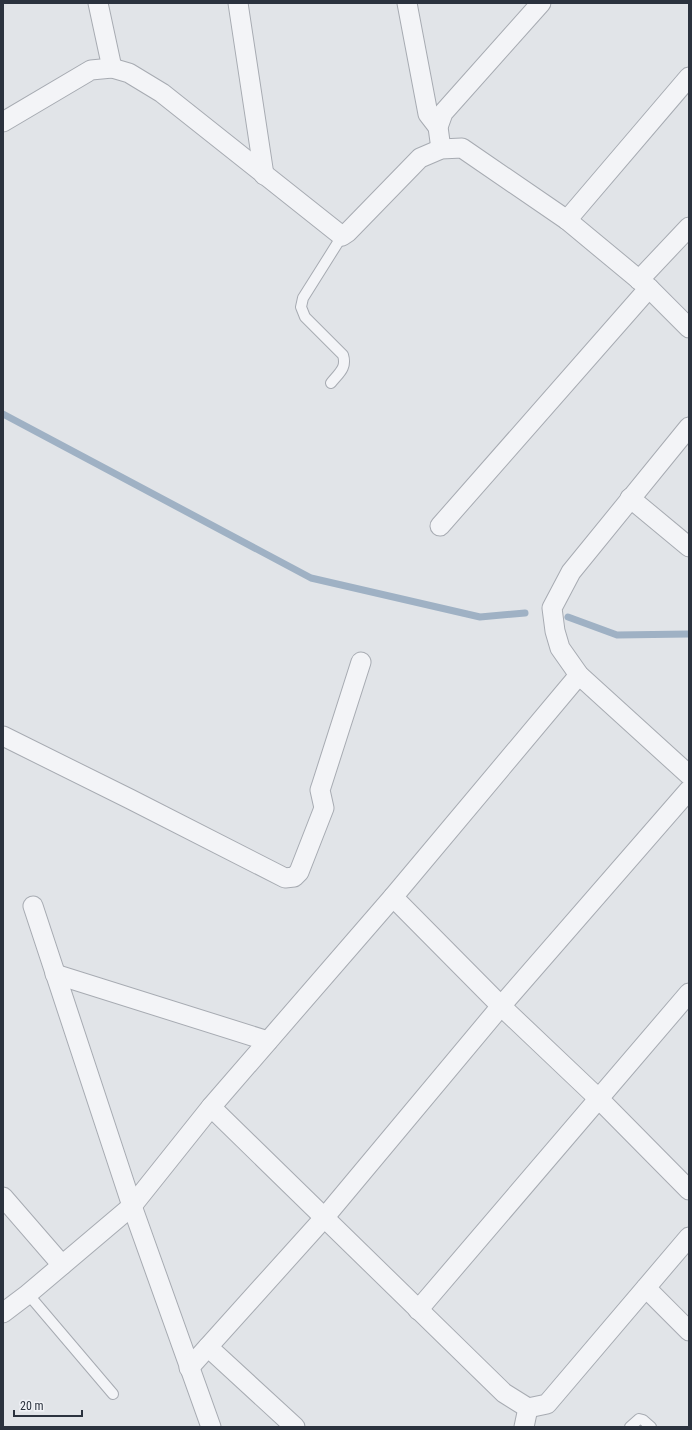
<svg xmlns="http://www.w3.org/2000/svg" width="692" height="1430" font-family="'Roboto Condensed',sans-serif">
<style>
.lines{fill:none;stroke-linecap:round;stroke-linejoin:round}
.stream{stroke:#9fb1c4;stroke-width:7}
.service-casing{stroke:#a7abb2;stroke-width:12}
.minor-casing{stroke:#a7abb2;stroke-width:21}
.service{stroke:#f3f4f7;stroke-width:10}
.minor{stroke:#f3f4f7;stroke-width:19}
</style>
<rect width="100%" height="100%" fill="#e1e4e8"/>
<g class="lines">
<g class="stream">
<path d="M3 414 311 578 480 617 525 613"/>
<path d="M568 617 617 635 689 634"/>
</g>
<defs>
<g id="service">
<path d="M331 383C339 373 347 368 343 355L305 317 301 307 303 298 342 236"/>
<path d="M28 1294 113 1394"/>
<path d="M630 1427 639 1419 643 1420 651 1427"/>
</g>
<g id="minor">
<path d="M98 3 112 68"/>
<path d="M238 3 264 175"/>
<path d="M407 3 428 114 438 127"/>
<path d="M3 122 91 70 112 68 129 73 162 93 342 236 348 232 420 158 441 149 462 148 567 220 649 288 689 328"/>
<path d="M441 149 438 127 443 113 541 3"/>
<path d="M567 220 689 77"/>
<path d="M639 280 689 227"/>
<path d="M689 427 571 572 552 608 555 631 560 648 579 675 689 775"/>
<path d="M630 498 689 547"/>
<path d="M440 526 649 288"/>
<path d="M3 736 130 799 285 878 294 877 299 872 324 808 320 790 322 784 361 662"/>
<path d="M393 897 501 1006 599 1099 689 1190"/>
<path d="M33 906 132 1206 211 1427"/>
<path d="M55 974 268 1041"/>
<path d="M211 1107 504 1393 528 1408 547 1404 689 1237"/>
<path d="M3 1197 62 1265"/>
<path d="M646 1288 689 1331"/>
<path d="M418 1310 689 993"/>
<path d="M3 1313 28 1294 132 1206 211 1107 393 897 579 675"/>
<path d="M208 1347 295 1427"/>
<path d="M189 1368 324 1218 501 1006 689 790"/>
<path d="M524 1427 528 1408"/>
</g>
</defs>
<use href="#service" class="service-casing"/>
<use href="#minor" class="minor-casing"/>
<use href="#service" class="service"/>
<use href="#minor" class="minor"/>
</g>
<rect width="692" height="1430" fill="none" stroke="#2b323e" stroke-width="8"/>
<path d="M14 1410v6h68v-6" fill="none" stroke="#2b323e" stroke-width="2"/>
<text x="20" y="1410" font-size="12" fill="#2b323e" stroke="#f0f2f6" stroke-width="3" paint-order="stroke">20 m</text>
</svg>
